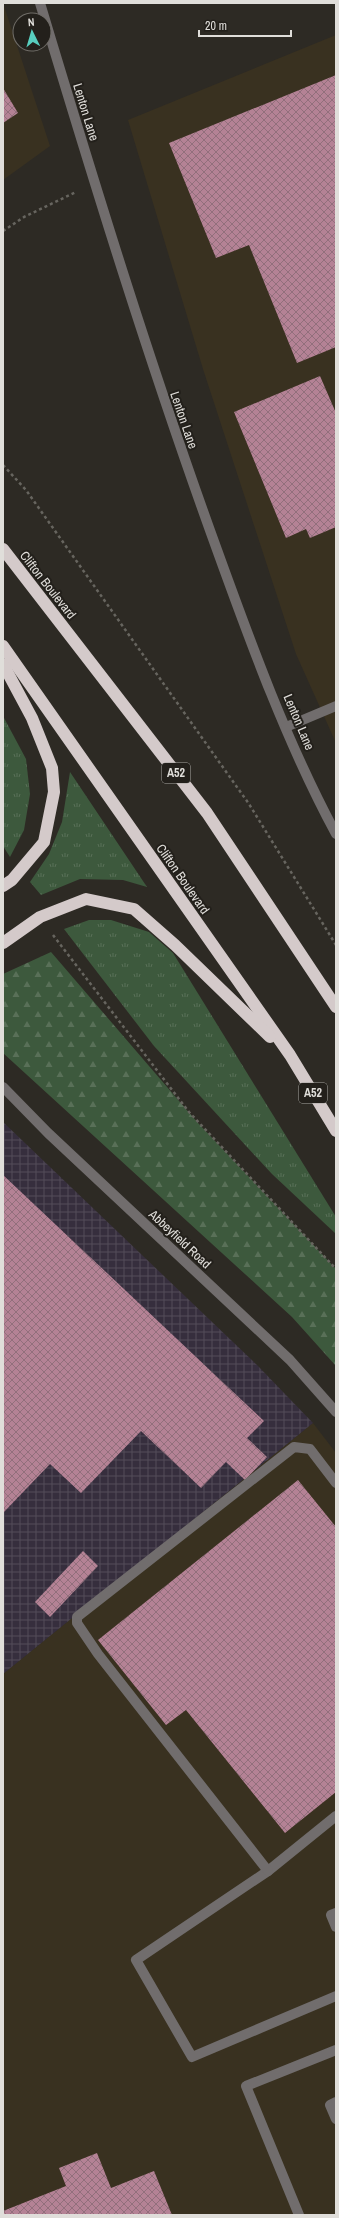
<svg xmlns="http://www.w3.org/2000/svg" width="339" height="2218" font-family="'Archivo Narrow',sans-serif">
<style>
.commercial{fill:#393120}
.industrial{fill:url(#industrial-grid)}
.grass{fill:url(#grass-tufts)}
.forest{fill:url(#forest-firs)}
.building{fill:url(#building-cross-hatch)}
.lines{fill:none;stroke-linecap:round;stroke-linejoin:round}
.path{stroke:#67655f;stroke-width:2.5;stroke-dasharray:3 3;stroke-linecap:butt}
.minor{stroke:#716d6d;stroke-width:10}
.highway{stroke:#d4caca;stroke-width:12}
.labels{text-anchor:middle;dominant-baseline:central;stroke-width:4;stroke-linejoin:round;paint-order:stroke}
.shield{fill:#23201b;stroke:#a7a5a1;stroke-width:1}
.shield-label{font-size:12px;font-weight:bold;fill:#e0deda}
.street-label{font-size:13px;fill:#e0deda;stroke:#23201b}
</style>
<defs>
<pattern id="industrial-grid" width="8" height="8" patternUnits="userSpaceOnUse"><rect width="8" height="8" fill="#362e3d"/><path d="M0 4h8M4 0v8" fill="none" stroke="#534c58"/></pattern>
<pattern id="grass-tufts" width="24" height="20" patternUnits="userSpaceOnUse"><rect width="24" height="20" fill="#3d593d"/><path d="M3 7l-1-3M5 7V3M7 7l1-3M15 17l-1-3M17 17v-4M19 17l1-3" fill="none" stroke="#597058"/></pattern>
<pattern id="forest-firs" width="22" height="20" patternUnits="userSpaceOnUse"><rect width="22" height="20" fill="#3d593d"/><path d="M5 1l3.5 6h-7zM16 11l3.5 6h-7z" fill="#597058"/></pattern>
<pattern id="building-cross-hatch" width="8" height="8" patternUnits="userSpaceOnUse"><rect width="8" height="8" fill="#b48295"/><path d="M0 0l8 8M0 8l8-8" fill="none" stroke="#926f7c"/></pattern>
</defs>
<rect width="100%" height="100%" fill="#2d2a24"/>
<g class="commercial">
<path d="M3 3 50 146 3 180Z"/>
<path d="M336 35V743L296 654 203 369 128 120Z"/>
<path d="M313 1423 336 1453V2215H3V1674Z"/>
</g>
<path class="industrial" d="M3 1122 258 1366 313 1423 3 1674Z"/>
<g class="grass">
<path d="M3 716 26 759 30 794 24 830 10 857 3 846Z"/>
<path d="M70 772 147 887 123 880 80 879 41 895 30 882 49 854 62 822Z"/>
<path d="M89 920H111L149 932 173 953 336 1217V1234L272 1174 154 1046 64 929Z"/>
</g>
<path class="forest" d="M51 952 198 1123 336 1269V1366L292 1317 3 1053V974Z"/>
<g class="building">
<path d="M336 75V347L297 363 249 245 216 258 169 143Z"/>
<path d="M3 88 18 113 3 123Z"/>
<path d="M320 376 336 413V527L310 538 306 529 286 538 234 412Z"/>
<path d="M3 1175 264 1421 247 1438 267 1457 245 1480 226 1462 201 1488 141 1431 81 1493 50 1464 3 1513Z"/>
<path d="M298 1480 336 1527V1792L285 1833 186 1710 166 1725 98 1640Z"/>
<path d="M83 1551 98 1566 50 1617 35 1602Z"/>
<path d="M97 2153 111 2188 154 2171 172 2215H3V2211L66 2186 59 2168Z"/>
</g>
<g class="lines">
<g class="path">
<path d="M3 231 24 217 76 192"/>
<path d="M3 465 26 490 249 804 336 945"/>
<path d="M53 935 189 1112 336 1269"/>
</g>
<g class="minor">
<path d="M40 3C95 186 151 368 216 547 251 644 287 743 336 834"/>
<path d="M286 727 336 706"/>
<path d="M3 1087 48 1133 290 1360 336 1412"/>
<path d="M336 1816 268 1871 136 1960 192 2057 336 1996"/>
<path d="M268 1871 98 1654 77 1623V1617L294 1447 310 1449 336 1483"/>
<path d="M336 1913 331 1915 336 1927"/>
<path d="M336 2102 330 2105 336 2119"/>
<path d="M299 2215 246 2086 336 2050"/>
</g>
<g class="highway">
<path d="M3 549 207 813 336 1007"/>
<path d="M3 646 290 1055 336 1131"/>
<path d="M3 664 32 718 52 768 54 792 44 842 12 880 3 886"/>
<path d="M3 943 40 917 86 899 134 909 175 945 270 1037"/>
</g>
</g>
<g class="labels">
<g class="shield">
<rect x="162" y="763" width="28" height="20" rx="3"/>
<rect x="299" y="1083" width="28" height="20" rx="3"/>
</g>
<g class="shield-label">
<text x="176" y="773">A52</text>
<text x="313" y="1093">A52</text>
</g>
<g class="street-label">
<text transform="translate(86 112) rotate(73)">Lenton Lane</text>
<text transform="translate(184 420) rotate(71)">Lenton Lane</text>
<text transform="translate(48 585) rotate(52)">Clifton Boulevard</text>
<text transform="translate(299 722) rotate(67)">Lenton Lane</text>
<text transform="translate(183 879) rotate(55)">Clifton Boulevard</text>
<text transform="translate(180 1239) rotate(43)">Abbeyfield Road</text>
</g>
</g>
<rect width="339" height="2218" fill="none" stroke="#e0deda" stroke-width="8"/>
<g transform="translate(32 32) rotate(355)"><circle r="19" fill="#23201b" stroke="#6f6c67"/>
<path d="M0-3L7 15L0 10L-7 15Z" fill="#58cebf"/>
<text y="-6" font-size="11" font-weight="bold" text-anchor="middle" fill="#e0deda">N</text>
</g>
<path d="M199 30v6h92v-6" fill="none" stroke="#e0deda" stroke-width="2"/>
<text x="205" y="30" font-size="12" fill="#e0deda" stroke="#23201b" stroke-width="3" paint-order="stroke">20 m</text>
</svg>
